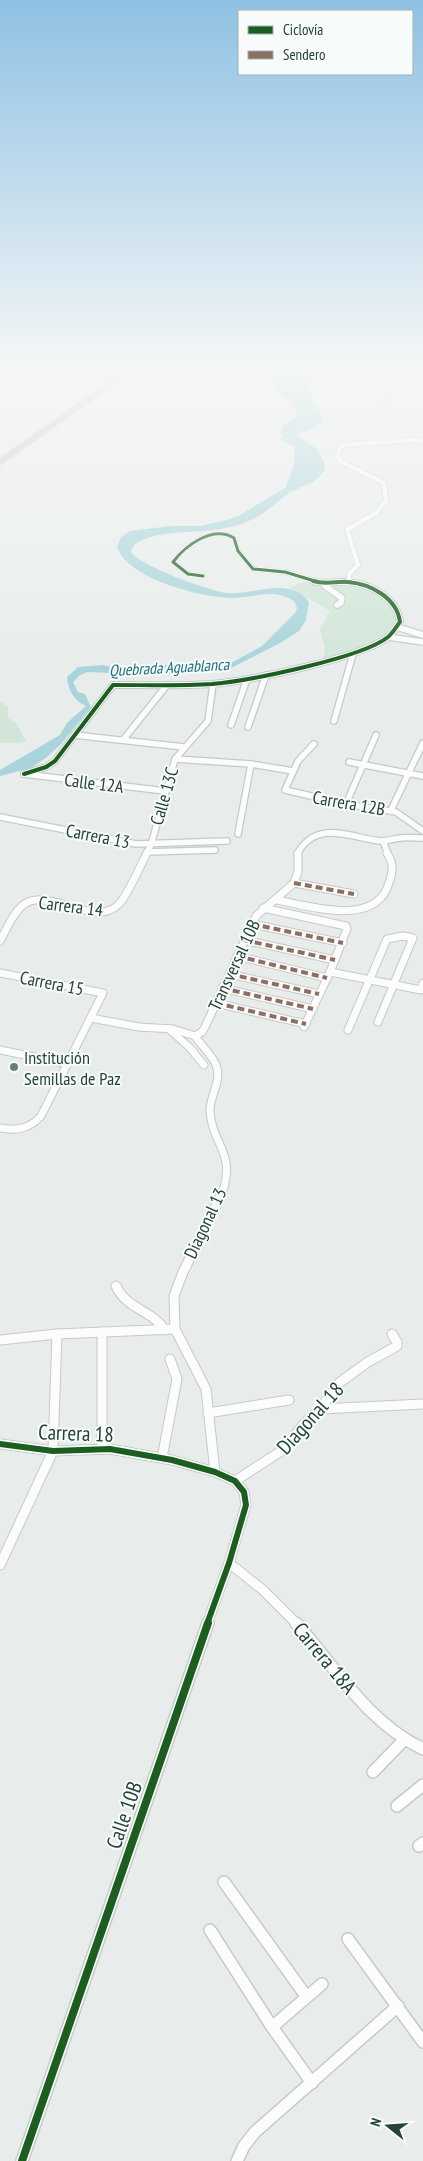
<svg xmlns="http://www.w3.org/2000/svg" width="423" height="2161" font-family="'PT Sans Narrow',sans-serif">
<style>
.green{fill:#d1e6d8}
.water{fill:#a9d4db}
.lines{fill:none;stroke-linecap:round;stroke-linejoin:round}
.river{fill:#a9d4db;fill-rule:evenodd}
.minor-far4-casing{stroke:#c5cac8;stroke-width:5.5}
.minor-far3-casing{stroke:#c5cac8;stroke-width:8}
.minor-far2-casing{stroke:#c5cac8;stroke-width:9}
.minor-far1-casing{stroke:#c5cac8;stroke-width:11}
.minor-casing{stroke:#c5cac8;stroke-width:14}
.highway-casing{stroke:#c3ccc9;stroke-width:3}
.minor-far4{stroke:#fcfcfc;stroke-width:4.5}
.minor-far3{stroke:#fcfcfc;stroke-width:5.5}
.minor-far2{stroke:#fcfcfc;stroke-width:7}
.minor-far1{stroke:#fcfcfc;stroke-width:9}
.minor{stroke:#fcfcfc;stroke-width:11}
.highway{fill:#bcc4c2;fill-rule:evenodd}
.quiet{stroke:#8d6e63;stroke-width:4;stroke-dasharray:7 4;stroke-linecap:butt}
.cycleway-far3-casing{stroke:#f7fbf9;stroke-width:5}
.cycleway-far2-casing{stroke:#f7fbf9;stroke-width:6}
.cycleway-far1-casing{stroke:#f7fbf9;stroke-width:9}
.cycleway-casing{stroke:#f7fbf9;stroke-width:11}
.cycleway-far3{stroke:#1b5e20;stroke-width:3}
.cycleway-far2{stroke:#1b5e20;stroke-width:4}
.cycleway-far1{stroke:#1b5e20;stroke-width:6}
.cycleway{stroke:#1b5e20;stroke-width:8}
.poi-dot{fill:#697e78;stroke:#f7fbf9;stroke-width:2}
.labels{text-anchor:middle;dominant-baseline:central;stroke-width:4;stroke-linejoin:round;paint-order:stroke}
.far-water-label{font-size:16px;font-style:italic;fill:#1c6f80;stroke:#f7fbf9}
.street-label{font-size:18px;fill:#24423a;stroke:#f7fbf9}
.poi-label{font-size:18px;fill:#24423a;stroke:#f7fbf9;text-anchor:start}
.near-street-label{font-size:21px;fill:#24423a;stroke:#f7fbf9}
</style>
<rect width="100%" height="100%" fill="#e8edeb"/>
<g class="green">
<path d="M398 365H403L385 405 379 404Z"/>
<path d="M311 580H346L336 585C361 588 388 590 397 617 383 647 352 651 323 661L325 649 320 629 330 611 289 587Z"/>
<path d="M0 702 8 706V718L16 723 26 741 17 743H0Z"/>
</g>
<path class="water" d="M270 365H299L294 372 308 380 313 401 321 414 322 421 314 428 295 435C311 444 322 449 325 468 319 483 302 486 289 493 280 499 273 506 265 512 246 525 226 529 204 531 188 532 134 532 131 552 140 566 208 590 226 593 251 596 291 575 309 602L306 620 299 631 282 642 233 667 159 675 88 672 80 675 73 682 78 692 85 694 91 707 61 744 47 757 31 768 0 776V770L60 735 67 723 86 706C74 701 68 690 67 677L78 667 103 665 119 669 198 662 224 664 233 662 262 646 295 613 297 608 294 601C273 587 254 598 231 598 200 597 128 579 117 547L121 537 130 531 171 526H201L227 520 240 515 285 488 294 465 295 445 280 434 283 425 298 416 292 402 279 394 276 385 278 377Z"/>
<g class="lines">
<path class="river" d="M299 427 303 429 302 431 289 439 304 444 306 453 302 455 298 453 297 447 280 440 289 430Z"/>
<defs>
<g id="minor-far4">
<path d="M203 576 188 574 173 562C186 545 213 525 234 538L238 551 253 569 285 572 318 582"/>
<path d="M340 582H351"/>
<path d="M349 582V574L358 565 347 530 377 512 386 501 384 483 342 462 338 457 340 447 344 445 413 440 423 441"/>
</g>
<g id="minor-far3">
<path d="M327 584 325 586 342 598 341 603 337 605"/>
<path d="M397 627 423 635"/>
<path d="M388 637 423 642"/>
<path d="M334 721 353 654"/>
<path d="M231 725 247 679"/>
<path d="M248 727 266 675"/>
<path d="M74 735 184 747"/>
<path d="M123 740 167 685"/>
<path d="M314 744 298 761 285 790 346 804 396 812 423 831"/>
<path d="M175 759 251 764 293 771"/>
<path d="M349 762 423 776"/>
<path d="M24 774 46 767 55 761 113 685C146 685 179 686 212 684 248 681 362 658 388 637 393 633 396 627 400 622 397 598 371 584 348 582 336 581 326 585 313 581"/>
<path d="M24 774 165 791"/>
<path d="M346 804 376 735"/>
<path d="M391 810 423 743"/>
<path d="M0 817 136 844 227 841"/>
<path d="M238 834 251 764"/>
<path d="M383 841 388 854"/>
<path d="M147 852 215 850"/>
<path d="M146 854 151 845 175 759 208 721 213 684"/>
<path d="M297 854C317 819 348 837 380 841 387 841 393 839 400 838 407 837 415 838 423 838"/>
</g>
<g id="minor-far2">
<path d="M294 883 354 894"/>
<path d="M277 900C309 906 376 928 389 883 393 871 394 864 387 853"/>
<path d="M263 908 346 926 347 929 330 972 304 1027"/>
<path d="M252 924 343 943"/>
<path d="M244 940 335 960"/>
<path d="M0 941C7 929 12 914 23 905 48 885 95 930 119 904 128 895 140 866 147 853"/>
<path d="M237 956 327 978"/>
<path d="M330 972 421 990 423 983"/>
<path d="M0 973 103 993 41 1116C29 1129 17 1131 0 1128"/>
<path d="M229 974 319 994"/>
<path d="M222 988 313 1009"/>
<path d="M216 1003 306 1024"/>
<path d="M91 1018 139 1027 173 1029 195 1036"/>
<path d="M169 1029 190 1048 204 1065"/>
<path d="M348 1030 387 939 403 936 413 938 378 1022"/>
<path d="M195 1036C202 1047 214 1056 217 1068 221 1082 210 1096 210 1110 211 1145 238 1152 221 1196"/>
<path d="M195 1036 202 1032 205 1027 256 916 294 883 298 872V853"/>
<path d="M0 1050 68 1064"/>
</g>
<g id="minor-far1">
<path d="M116 1286C126 1309 152 1310 165 1330"/>
<path d="M102 1332V1449"/>
<path d="M0 1340 57 1334 175 1329"/>
<path d="M320 1409 423 1404"/>
<path d="M208 1413 289 1400"/>
<path d="M0 1444 53 1451 110 1449 172 1460 215 1472 235 1481 244 1492 246 1505 229 1563 207 1624"/>
<path d="M162 1458 177 1379 170 1359"/>
<path d="M215 1472 206 1389 175 1329 174 1296 183 1272 222 1194"/>
<path d="M235 1481 283 1450 303 1425 320 1409 339 1383 368 1362 397 1346V1342L392 1334"/>
<path d="M229 1563 263 1590 297 1624"/>
<path d="M0 1565 53 1451 57 1334"/>
</g>
<g id="minor">
<path d="M296 1623C336 1668 367 1722 423 1749"/>
<path d="M373 1772 404 1740"/>
<path d="M397 1806 423 1785"/>
<path d="M419 1846 423 1843"/>
<path d="M224 1882 306 1996"/>
<path d="M210 1930 272 2027 312 2083"/>
<path d="M348 1939 423 2042"/>
<path d="M272 2027 322 1984"/>
<path d="M22 2161 208 1623"/>
<path d="M237 2161 244 2146 255 2132 398 2006"/>
</g>
<path id="highway" d="M127 365H134L104 391 0 464V459L100 389Z"/>
</defs>
<use href="#minor-far4" class="minor-far4-casing"/>
<use href="#minor-far3" class="minor-far3-casing"/>
<use href="#minor-far2" class="minor-far2-casing"/>
<use href="#minor-far1" class="minor-far1-casing"/>
<use href="#minor" class="minor-casing"/>
<use href="#highway" class="highway-casing"/>
<use href="#minor-far4" class="minor-far4"/>
<use href="#minor-far3" class="minor-far3"/>
<use href="#minor-far2" class="minor-far2"/>
<use href="#minor-far1" class="minor-far1"/>
<use href="#minor" class="minor"/>
<use href="#highway" class="highway"/>
<g class="quiet">
<path d="M294 883 354 894"/>
<path d="M252 924 343 943"/>
<path d="M244 940 335 960"/>
<path d="M237 956 327 978"/>
<path d="M229 974 319 994"/>
<path d="M222 988 313 1009"/>
<path d="M216 1003 306 1024"/>
</g>
<defs>
<g id="cycleway-far3">
<path d="M203 576 188 574 173 562C186 545 213 525 234 538L238 551 253 569 285 572 318 582"/>
<path d="M340 582H351"/>
</g>
<path id="cycleway-far2" d="M24 774 46 767 55 761 113 685C146 685 179 686 212 684 248 681 362 658 388 637 393 633 396 627 400 622 397 598 371 584 348 582 336 581 326 585 313 581"/>
<path id="cycleway-far1" d="M0 1444 53 1451 110 1449 172 1460 215 1472 235 1481 244 1492 246 1505 229 1563 207 1624"/>
<path id="cycleway" d="M22 2161 208 1623"/>
</defs>
<use href="#cycleway-far3" class="cycleway-far3-casing"/>
<use href="#cycleway-far2" class="cycleway-far2-casing"/>
<use href="#cycleway-far1" class="cycleway-far1-casing"/>
<use href="#cycleway" class="cycleway-casing"/>
<use href="#cycleway-far3" class="cycleway-far3"/>
<use href="#cycleway-far2" class="cycleway-far2"/>
<use href="#cycleway-far1" class="cycleway-far1"/>
<use href="#cycleway" class="cycleway"/>
</g>
<linearGradient id="sky" x2="0" y2="1"><stop stop-color="#8fc1e3"/><stop offset="0.55" stop-color="#f5f7f6"/><stop offset="1" stop-color="#f5f7f6" stop-opacity="0"/></linearGradient>
<rect width="423" height="668" fill="url(#sky)"/>
<circle class="poi-dot" cx="14" cy="1067" r="5"/>
<g class="labels">
<g class="far-water-label">
<text transform="translate(169 667) rotate(-3)">Quebrada Aguablanca</text>
</g>
<g class="street-label">
<text transform="translate(94 783) rotate(7)">Calle 12A</text>
<text transform="translate(164 796) rotate(-74)">Calle 13C</text>
<text transform="translate(349 803) rotate(10)">Carrera 12B</text>
<text transform="translate(98 836) rotate(11)">Carrera 13</text>
<text transform="translate(71 906) rotate(7)">Carrera 14</text>
<text transform="translate(234 965) rotate(-65)">Transversal 10B</text>
<text transform="translate(52 983) rotate(11)">Carrera 15</text>
<text transform="translate(205 1223) rotate(-65)">Diagonal 13</text>
</g>
<g class="poi-label">
<text x="24" y="1057">Institución<tspan x="24" dy="21">Semillas de Paz</tspan></text>
</g>
<g class="near-street-label">
<text transform="translate(310 1418) rotate(-48)">Diagonal 18</text>
<text transform="translate(76 1433) rotate(2)">Carrera 18</text>
<text transform="translate(325 1658) rotate(50)">Carrera 18A</text>
<text transform="translate(124 1815) rotate(-71)">Calle 10B</text>
</g>
</g>
<rect x="238" y="10" width="175" height="65" fill="#f7fbf9" stroke="#a3b1ad"/>
<rect x="248" y="26" width="25" height="8" fill="#1b5e20" stroke="#a3b1ad"/>
<text x="283" y="35" font-size="15" fill="#24423a">Ciclovía</text>
<rect x="248" y="51" width="25" height="8" fill="#8d6e63" stroke="#a3b1ad"/>
<text x="283" y="60" font-size="15" fill="#24423a">Sendero</text>
<g transform="translate(388 2126) rotate(287)" stroke="#f7fbf9" stroke-width="4" paint-order="stroke">
<path d="M0-4L9 19L0 12L-9 19Z" fill="#24423a"/>
<text y="-8" font-size="14" font-weight="bold" text-anchor="middle" fill="#24423a">N</text>
</g>
</svg>
